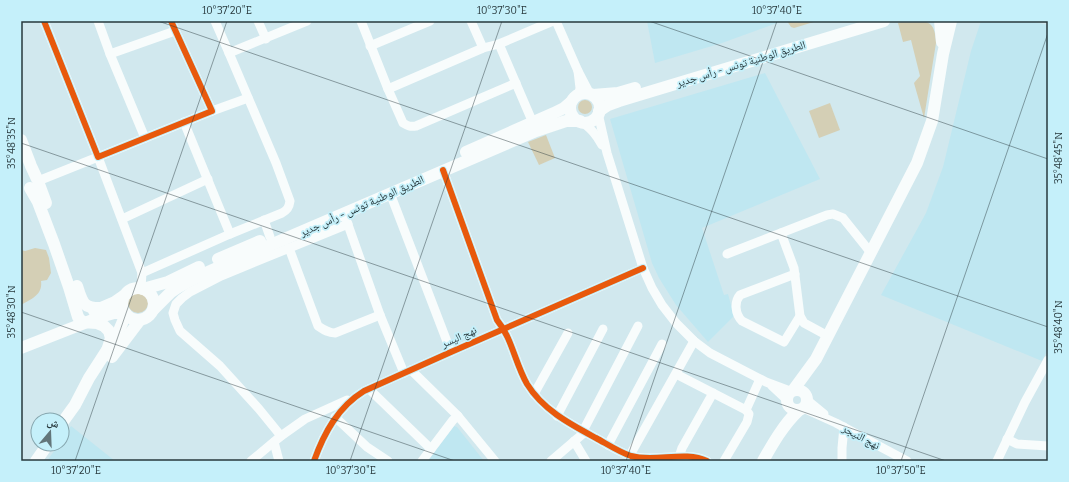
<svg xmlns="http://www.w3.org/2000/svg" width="1069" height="482" font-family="Bitter,'Noto Naskh Arabic',serif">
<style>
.built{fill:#bfe7f1}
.green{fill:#d4cfb5}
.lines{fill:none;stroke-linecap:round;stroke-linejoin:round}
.minor{stroke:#f8fcfc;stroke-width:9}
.major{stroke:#f8fcfc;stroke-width:12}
.cycleway-casing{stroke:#c5f0fa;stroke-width:8}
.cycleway{stroke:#e8590c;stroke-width:6}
.ticks{fill:none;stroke:#27383c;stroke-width:1;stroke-opacity:0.45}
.labels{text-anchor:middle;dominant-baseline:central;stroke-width:3.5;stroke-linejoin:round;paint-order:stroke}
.street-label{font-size:11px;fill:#27383c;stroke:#c5f0fa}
.neatline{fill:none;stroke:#27383c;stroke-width:1.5}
.ticks-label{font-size:10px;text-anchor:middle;fill:#27383c}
</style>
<rect width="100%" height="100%" fill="#d1e8ee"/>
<g class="built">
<path d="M647 21H783L722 43 655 63Z"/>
<path d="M981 21H1030L1048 25V349L1042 361 881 295 926 213 943 167 971 51Z"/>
<path d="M765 73 820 179 702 228 724 295 728 294 734 316 708 342 676 305 659 278 652 263 610 119Z"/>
<path d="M71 426 115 461H47L59 444H62V439Z"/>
<path d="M454 426 457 427 484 461H428Z"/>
</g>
<g class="green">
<path d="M787 21H817L794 28 791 27Z"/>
<path d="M904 21C926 21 935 18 936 43L924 118 914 83 920 76 911 40 903 42 898 23Z"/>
<circle cx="585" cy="107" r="7"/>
<path d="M830 103 840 130 819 138 809 111Z"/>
<path d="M546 135 555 158 539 165 528 142Z"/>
<path d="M35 248 46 250 49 258 51 273 47 280 41 281C43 295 31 299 21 305V250L25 251Z"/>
<circle cx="138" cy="303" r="10"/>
</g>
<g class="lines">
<g class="minor">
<path d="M44 21 98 157 212 111 171 21"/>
<path d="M98 21 110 54 145 138"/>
<path d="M215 21 229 53 307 21"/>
<path d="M258 21 266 39"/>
<path d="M361 21 388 89 403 123C408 126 410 127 416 126L516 83"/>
<path d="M471 21 483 48"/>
<path d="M556 21 578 71"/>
<path d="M499 44 533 123"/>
<path d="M370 46 430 21"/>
<path d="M110 54 175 31"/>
<path d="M388 89 483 48 499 44 553 21"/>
<path d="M579 94 580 88 578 71 590 94"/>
<path d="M212 111 248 98"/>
<path d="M598 113 607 153 643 268 652 288 662 305 676 323 694 341 710 353 766 382 790 391"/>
<path d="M184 122 230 234"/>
<path d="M582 122C591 129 596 134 602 145"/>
<path d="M443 170 497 320C512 338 515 363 527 384 543 410 570 424 596 438 607 444 619 452 631 456 655 463 685 450 707 461"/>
<path d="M38 181 98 157 142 273 141 288"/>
<path d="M390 193 451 352"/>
<path d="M122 219 208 179"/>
<path d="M346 219 380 315 404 373"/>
<path d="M264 220 270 237"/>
<path d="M781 233 794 268 800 316 804 323 828 336"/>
<path d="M289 248 318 326C324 330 328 333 335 333L380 315"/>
<path d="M727 254 827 215 833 214 843 218 871 253"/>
<path d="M142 273 230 234 282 213C287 210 289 208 290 201L276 163 229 53"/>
<path d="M795 274 740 295C734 302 735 314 742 321L784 342 800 316"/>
<path d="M411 370 458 416 495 461"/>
<path d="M676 374 746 410 760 379"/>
<path d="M772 386 786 399"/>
<path d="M369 389 431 449"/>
<path d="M534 394 568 333"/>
<path d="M807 400 824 414"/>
<path d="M803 408 836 423 907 461"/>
<path d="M557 416 603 329"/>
<path d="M335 417 367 447 388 461"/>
<path d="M583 431 638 326"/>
<path d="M281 436 259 409 220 366 180 331 175 320 173 313 176 304 182 298 190 292 221 276 348 224"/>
<path d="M1007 439 1017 444 1048 446"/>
<path d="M574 441 586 461"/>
<path d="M274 442 279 461"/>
<path d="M608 445 662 344"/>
<path d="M630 455 694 341"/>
<path d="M679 457 682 448 713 393"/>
<path d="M251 461 281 436 305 419 347 400"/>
<path d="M314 461C324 433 338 407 364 391L451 352 643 268"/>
<path d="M422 461 453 420 458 416"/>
<path d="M551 461 585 432"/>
<path d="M724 461 747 422 749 414 746 410"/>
<path d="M842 461V448L844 427"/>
<path d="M997 461 1025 402 1048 360"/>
</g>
<g class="major">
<path d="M940 21 942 42"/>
<circle cx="585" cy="108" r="15"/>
<path d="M593 95 618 93 635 88"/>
<path d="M599 111 608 105 619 101 884 21"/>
<path d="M21 140 31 166 37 179"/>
<path d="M466 152 554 113 564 108 571 102"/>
<path d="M39 184 46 203"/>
<path d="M30 188 38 202 54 244 69 287 78 317 82 322 97 323 104 326 109 331 111 338 107 351"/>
<path d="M218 259 260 241"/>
<path d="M77 286C82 302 83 309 102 308"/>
<circle cx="138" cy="304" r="16"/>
<path d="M143 289 168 282 199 267"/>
<path d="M153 310C159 304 165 298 171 292 185 282 201 275 217 268L536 131 566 121H580"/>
<path d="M94 311 115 302 125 295"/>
<path d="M21 348 100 317 114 313H125"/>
<path d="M112 357 140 320"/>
<path d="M794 389 816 359 917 163 932 121 943 54 951 21"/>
<circle cx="797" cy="400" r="10"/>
<path d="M62 423 75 405 89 378 118 333 126 314"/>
<path d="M36 461 48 444"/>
<path d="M763 461C773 443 784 424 799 410"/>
</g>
<defs>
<g id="cycleway">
<path d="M44 21 98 157 212 111 171 21"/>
<path d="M443 170 497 320C512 338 515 363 527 384 543 410 570 424 596 438 607 444 619 452 631 456 655 463 685 450 707 461"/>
<path d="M314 461C324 433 338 407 364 391L451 352 643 268"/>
</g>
</defs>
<use href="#cycleway" class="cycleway-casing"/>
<use href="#cycleway" class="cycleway"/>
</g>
<path class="ticks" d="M158 21 1048 327M649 21 1048 159M21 143 946 461M21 312 455 461M75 461 227 21M350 461 502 21M626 461 777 21M901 461 1048 33"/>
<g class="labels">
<g class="street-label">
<text transform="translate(741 64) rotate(-17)">الطريق الوطنية تونس - رأس جدير</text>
<text transform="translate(362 206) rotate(-24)">الطريق الوطنية تونس - رأس جدير</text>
<text transform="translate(459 337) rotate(-24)">نهج اليسر</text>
<text transform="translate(861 437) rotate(28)">نهج النيجر</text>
</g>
</g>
<rect width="1069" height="482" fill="none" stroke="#c5f0fa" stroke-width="44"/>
<g transform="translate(50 432) rotate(19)"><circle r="19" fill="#c5f0fa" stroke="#86a6ae"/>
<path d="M0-3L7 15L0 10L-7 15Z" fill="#62767a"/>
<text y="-6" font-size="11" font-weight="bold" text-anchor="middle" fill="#27383c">ش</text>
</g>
<rect x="22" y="22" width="1025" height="438" class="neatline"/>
<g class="ticks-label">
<text x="227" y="14">10°37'20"E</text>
<text x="502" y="14">10°37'30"E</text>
<text x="777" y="14">10°37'40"E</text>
<text transform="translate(11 143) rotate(-90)" y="4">35°48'35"N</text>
<text transform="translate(1058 158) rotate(-90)" y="4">35°48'45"N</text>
<text transform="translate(11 312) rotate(-90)" y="4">35°48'30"N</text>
<text transform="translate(1058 327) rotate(-90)" y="4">35°48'40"N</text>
<text x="76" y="474">10°37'20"E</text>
<text x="351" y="474">10°37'30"E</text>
<text x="626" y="474">10°37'40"E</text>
<text x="901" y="474">10°37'50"E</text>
</g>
</svg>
